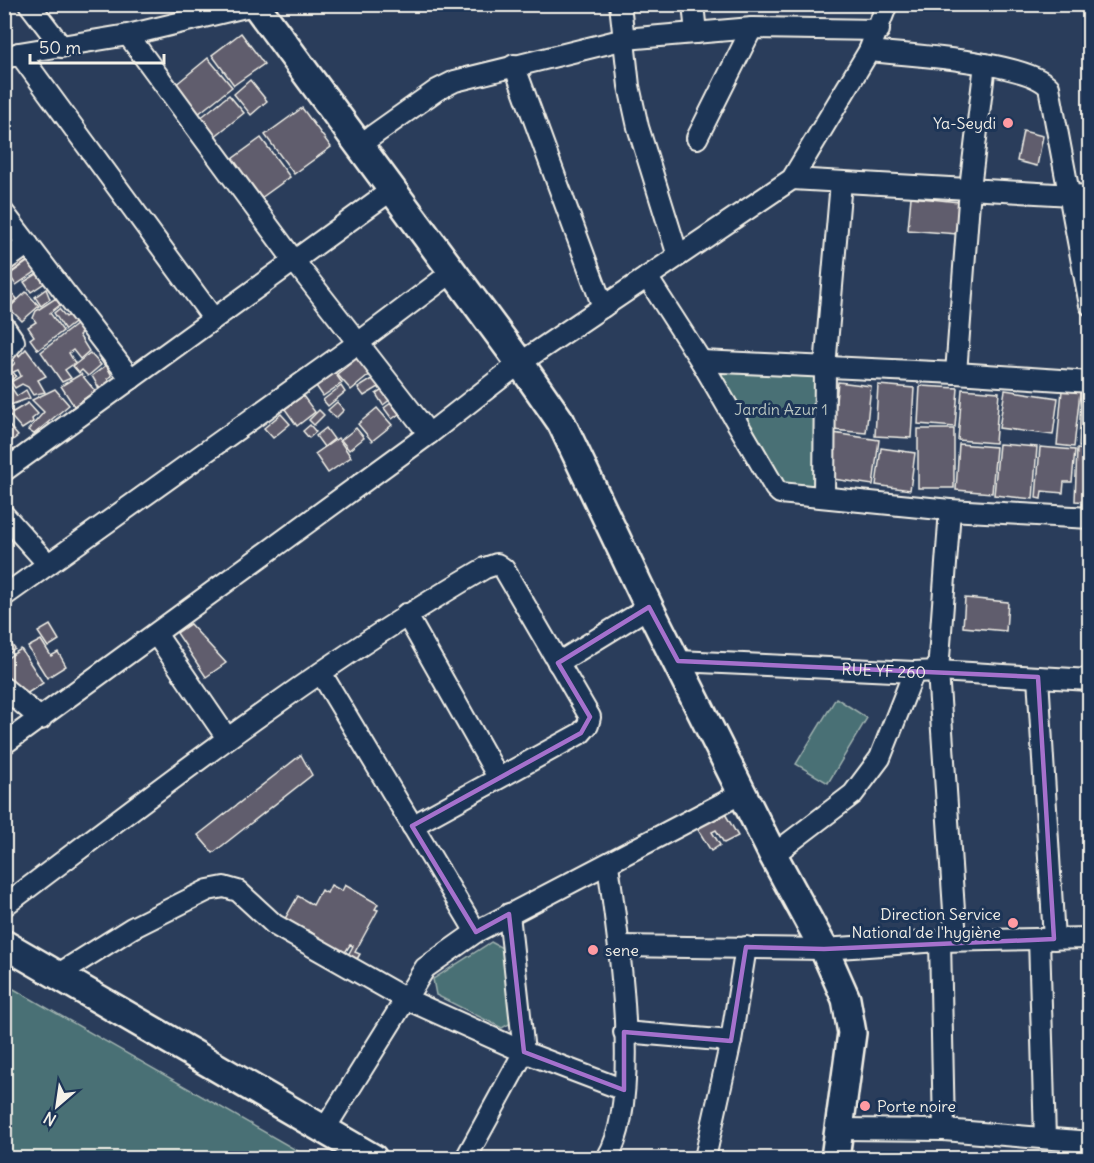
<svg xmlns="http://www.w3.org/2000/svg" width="1094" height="1163" font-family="Delius,sans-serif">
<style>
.green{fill:#497074;stroke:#9eb0ae;stroke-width:1.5}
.building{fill:#605d6d;stroke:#f4f1e8;stroke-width:1.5}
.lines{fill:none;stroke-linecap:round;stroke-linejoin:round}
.lane-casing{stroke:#f4f1e8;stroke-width:14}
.street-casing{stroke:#f4f1e8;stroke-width:24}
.secondary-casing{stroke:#f4f1e8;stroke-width:32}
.lane{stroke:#1d3557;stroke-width:9}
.street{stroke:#1d3557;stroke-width:20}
.secondary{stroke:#1d3557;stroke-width:27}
.marked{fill:none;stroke:#a571cd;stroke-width:4.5;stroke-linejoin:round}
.poi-dot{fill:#ff9aa2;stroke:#1d3557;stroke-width:2}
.labels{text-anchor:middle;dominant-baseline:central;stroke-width:6;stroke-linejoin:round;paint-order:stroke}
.poi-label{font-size:16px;fill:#f4f1e8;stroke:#1d3557;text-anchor:end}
.park-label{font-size:16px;fill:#b8c4bf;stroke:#1d3557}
.street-label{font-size:16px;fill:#f4f1e8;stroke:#1d3557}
</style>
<rect width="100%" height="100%" fill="#2a3d5b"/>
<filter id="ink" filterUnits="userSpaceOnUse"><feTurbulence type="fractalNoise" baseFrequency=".0167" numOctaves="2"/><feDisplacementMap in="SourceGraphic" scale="12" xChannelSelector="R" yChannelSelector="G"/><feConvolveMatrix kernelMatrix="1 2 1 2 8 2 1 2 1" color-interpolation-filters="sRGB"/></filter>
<g filter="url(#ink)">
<g class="green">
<path d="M714 368 818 375 817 490 784 486Z"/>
<path d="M836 698 867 718 828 783 796 764Z"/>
<path d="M491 942 504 949 513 1022 502 1028 436 995 433 979Z"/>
<path d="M5 984 310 1158H5Z"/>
</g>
<g class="building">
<path d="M241 33 264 64 234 85 212 55Z"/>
<path d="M208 58 232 87 198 114 174 86Z"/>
<path d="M250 80 267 101 251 115 234 94Z"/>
<path d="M229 95 244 113 214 137 199 119Z"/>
<path d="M302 108 331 147 294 174 265 135Z"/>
<path d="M1023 131 1043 136 1037 166 1017 161Z"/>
<path d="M261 138 290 177 261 198 232 159Z"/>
<path d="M911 197 959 202 957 234 908 230Z"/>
<path d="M4 229 17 245 4 255Z"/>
<path d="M25 247 33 257 9 274 4 268Z"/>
<path d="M33 258 41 268 16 285 9 275Z"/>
<path d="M40 272 46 282 31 292 24 282Z"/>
<path d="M46 289 50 299 41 306 35 297Z"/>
<path d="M26 292 39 306 22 321 9 308Z"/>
<path d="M12 293 17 299 4 310V300Z"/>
<path d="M56 298 60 305 50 313 63 331 38 350 30 339 34 336 28 327 36 322 33 318 36 311Z"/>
<path d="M59 309 66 317 73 312 78 320 65 330 54 313Z"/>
<path d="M77 324 82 332 79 335 89 351 80 359 73 350 69 353 75 363 65 370 71 378 62 382 41 352Z"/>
<path d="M26 349 46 376 38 380 45 392 33 395 28 387 22 384 15 388 11 382 21 376 18 370 13 372 16 376 10 381 4 370 7 360 12 366 15 363 12 357 18 353 19 356Z"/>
<path d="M90 353 101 365 88 376 82 370 79 373 73 366Z"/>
<path d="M98 356H101L112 376 108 378 110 382 99 388 92 376 105 366Z"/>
<path d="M359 357 372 373 351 390 337 374Z"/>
<path d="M335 373 342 383 323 396 316 386Z"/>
<path d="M81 374 95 391 74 406 61 386Z"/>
<path d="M4 377 17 396 26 390 30 398 10 405 4 397Z"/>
<path d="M374 378 379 387 364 396 358 388Z"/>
<path d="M838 382 871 386 866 433 833 430Z"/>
<path d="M878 385 914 388 911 438 875 436Z"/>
<path d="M341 386 345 392 328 406 323 400Z"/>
<path d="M920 386 958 388 955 427 918 424Z"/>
<path d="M55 389 69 405 34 434 28 430 44 412 32 400Z"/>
<path d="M384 389 391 399 383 405 376 394Z"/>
<path d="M962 389 999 392 995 443 958 440Z"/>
<path d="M1005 390 1058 398 1053 435 999 428Z"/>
<path d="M1062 390 1080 392 1074 447 1057 445Z"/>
<path d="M1081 392 1090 393V447H1079Z"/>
<path d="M303 396 315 412 297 426 285 409Z"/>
<path d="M337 402 344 410 336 418 328 410Z"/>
<path d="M28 403 38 414 32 419 33 422 22 429 6 411 9 409 13 412Z"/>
<path d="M391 403 399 414 392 419 384 408Z"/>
<path d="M377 408 392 425 372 441 358 424Z"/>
<path d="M319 410 324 415 314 425 309 420Z"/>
<path d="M281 414 290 424 273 438 264 428Z"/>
<path d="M4 420 18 436 10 442 4 437Z"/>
<path d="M310 425 316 432 309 438 303 431Z"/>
<path d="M326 428 334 439 324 447 316 436Z"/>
<path d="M356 428 364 438 349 450 341 440Z"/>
<rect x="918" y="429" width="36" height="59"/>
<path d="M833 433 879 440 873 485 827 478Z"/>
<path d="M338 438 351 457 328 473 315 454Z"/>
<path d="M6 439 14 451 4 458V441Z"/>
<path d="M959 444 996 447 992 493 956 490Z"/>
<path d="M999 444 1037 447 1033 499 994 495Z"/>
<path d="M1040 447 1075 450 1072 482H1064L1063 493 1042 491 1041 499 1036 498Z"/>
<path d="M881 448 915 453 910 490 876 485Z"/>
<path d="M1077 449 1090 450V502L1075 501Z"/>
<path d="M965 598 1008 602 1006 631 963 627Z"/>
<path d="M190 624 226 663 206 677 177 633Z"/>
<path d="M50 625 59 640 48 647 38 632Z"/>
<path d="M4 635 15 649 4 657Z"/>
<path d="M41 640 51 656 58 652 66 666 47 678 28 647Z"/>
<path d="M21 649 43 683 20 698 4 674V660Z"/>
<path d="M301 755 312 775 213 853 198 835Z"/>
<path d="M724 812 738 836 724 843 716 830 712 832 720 845 711 851 697 828Z"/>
<path d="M331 885 342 891 345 885 378 904 375 909 378 910 355 952 360 954 353 966 347 957 353 946 350 945 344 954 308 930 304 936 282 924 298 896 313 905 321 890 327 893Z"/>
</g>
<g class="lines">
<defs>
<path id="lane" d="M4 1157 7 1158"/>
<g id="street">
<path d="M29 4 62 47"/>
<path d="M620 4 629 86 638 127 678 256"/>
<path d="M693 4 696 33"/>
<path d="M128 35 295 262 429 434"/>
<path d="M869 51C907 55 1026 61 1049 87L1090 305"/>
<path d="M19 53 213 318"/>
<path d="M4 59 19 53 128 35 258 4"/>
<path d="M514 65 603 307"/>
<path d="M697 138 752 28"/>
<path d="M358 146 437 90 455 81 625 39 752 28 879 30"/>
<path d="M792 179 1090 196"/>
<path d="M4 213 131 379"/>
<path d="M4 261 28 244"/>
<path d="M647 277 701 361 775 488 780 493 950 510 1090 518"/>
<path d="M4 326 14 341 4 353"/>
<path d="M701 361 956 373 1090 382"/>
<path d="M956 373 970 188 985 64"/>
<path d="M4 471 393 189"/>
<path d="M824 497 825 367 841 182"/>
<path d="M950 510 938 671 956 940"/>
<path d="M4 515 47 563"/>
<path d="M4 596 358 343 451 273"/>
<path d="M406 614 498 777"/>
<path d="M156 634 227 738"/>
<path id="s1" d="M678 661 914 672 938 671 1090 680"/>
<path d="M558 663 649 607"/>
<path d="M321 673 476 932"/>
<path d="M1038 677 1054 939"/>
<path d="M4 688 41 719"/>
<path d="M4 744 429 434 520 363 792 179 869 51 887 4"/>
<path d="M773 855 853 794 880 758 914 672"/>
<path d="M4 906C161 788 315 667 485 568L497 564 504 569 590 717 588 725 581 733 412 826"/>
<path d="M1039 939 1045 1138"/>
<path d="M940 941 944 1130"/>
<path d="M620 946 824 949 940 941 1090 938"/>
<path d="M57 975 132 928 208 890 224 887 238 891 275 925 404 998 524 1052 624 1090"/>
<path d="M624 1032 731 1041"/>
<path d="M840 1129 944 1130 1090 1142"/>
<path d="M324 1130 425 968 476 932 744 792"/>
<path d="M466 1158 524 1052 509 914"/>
<path d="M607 1158C643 1100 618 934 608 865"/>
<path d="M705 1158 731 1041 746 947"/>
</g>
<g id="secondary">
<path d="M255 4 520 363 561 422 649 607 773 855 824 949 846 999 852 1033 835 1158"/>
<path d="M4 944 373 1158"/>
</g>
</defs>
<use href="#lane" class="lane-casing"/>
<use href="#street" class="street-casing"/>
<use href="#secondary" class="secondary-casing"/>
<use href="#lane" class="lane"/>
<use href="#street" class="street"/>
<use href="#secondary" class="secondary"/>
</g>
</g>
<path class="marked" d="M649 607 678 661 1038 677 1054 939 824 949 746 947 731 1041 624 1032V1090L524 1052 509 914 476 932 412 826 581 733 590 717 558 663Z"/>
<g class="poi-dot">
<circle cx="1008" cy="123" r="6"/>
<circle cx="1013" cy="923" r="6"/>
<circle cx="593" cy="950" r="6"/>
<circle cx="865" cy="1106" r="6"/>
</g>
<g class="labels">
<g class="poi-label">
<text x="996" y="123">Ya-Seydi</text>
<text x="1001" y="914">Direction Service<tspan x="1001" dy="18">National de l'hygiène</tspan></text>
<text x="605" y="950" text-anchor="start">sene</text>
<text x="877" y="1106" text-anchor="start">Porte noire</text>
</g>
<g class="park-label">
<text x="781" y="409">Jardin Azur 1</text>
</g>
<g class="street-label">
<text stroke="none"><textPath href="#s1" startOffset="206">RUE YF 260</textPath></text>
</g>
</g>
<rect width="1094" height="1163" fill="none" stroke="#1d3557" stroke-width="24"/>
<rect x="12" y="12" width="1070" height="1139" fill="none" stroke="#f4f1e8" stroke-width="2" filter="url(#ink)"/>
<g transform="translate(57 1106) rotate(209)" stroke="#1d3557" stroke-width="4.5" paint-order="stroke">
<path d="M0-4.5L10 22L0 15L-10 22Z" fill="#f4f1e8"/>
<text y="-9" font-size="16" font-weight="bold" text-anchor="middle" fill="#f4f1e8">N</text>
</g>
<path d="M30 54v9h134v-9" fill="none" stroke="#f4f1e8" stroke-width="3"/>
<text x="39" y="54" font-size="18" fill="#f4f1e8" stroke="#1d3557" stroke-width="4.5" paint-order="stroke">50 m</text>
</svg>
